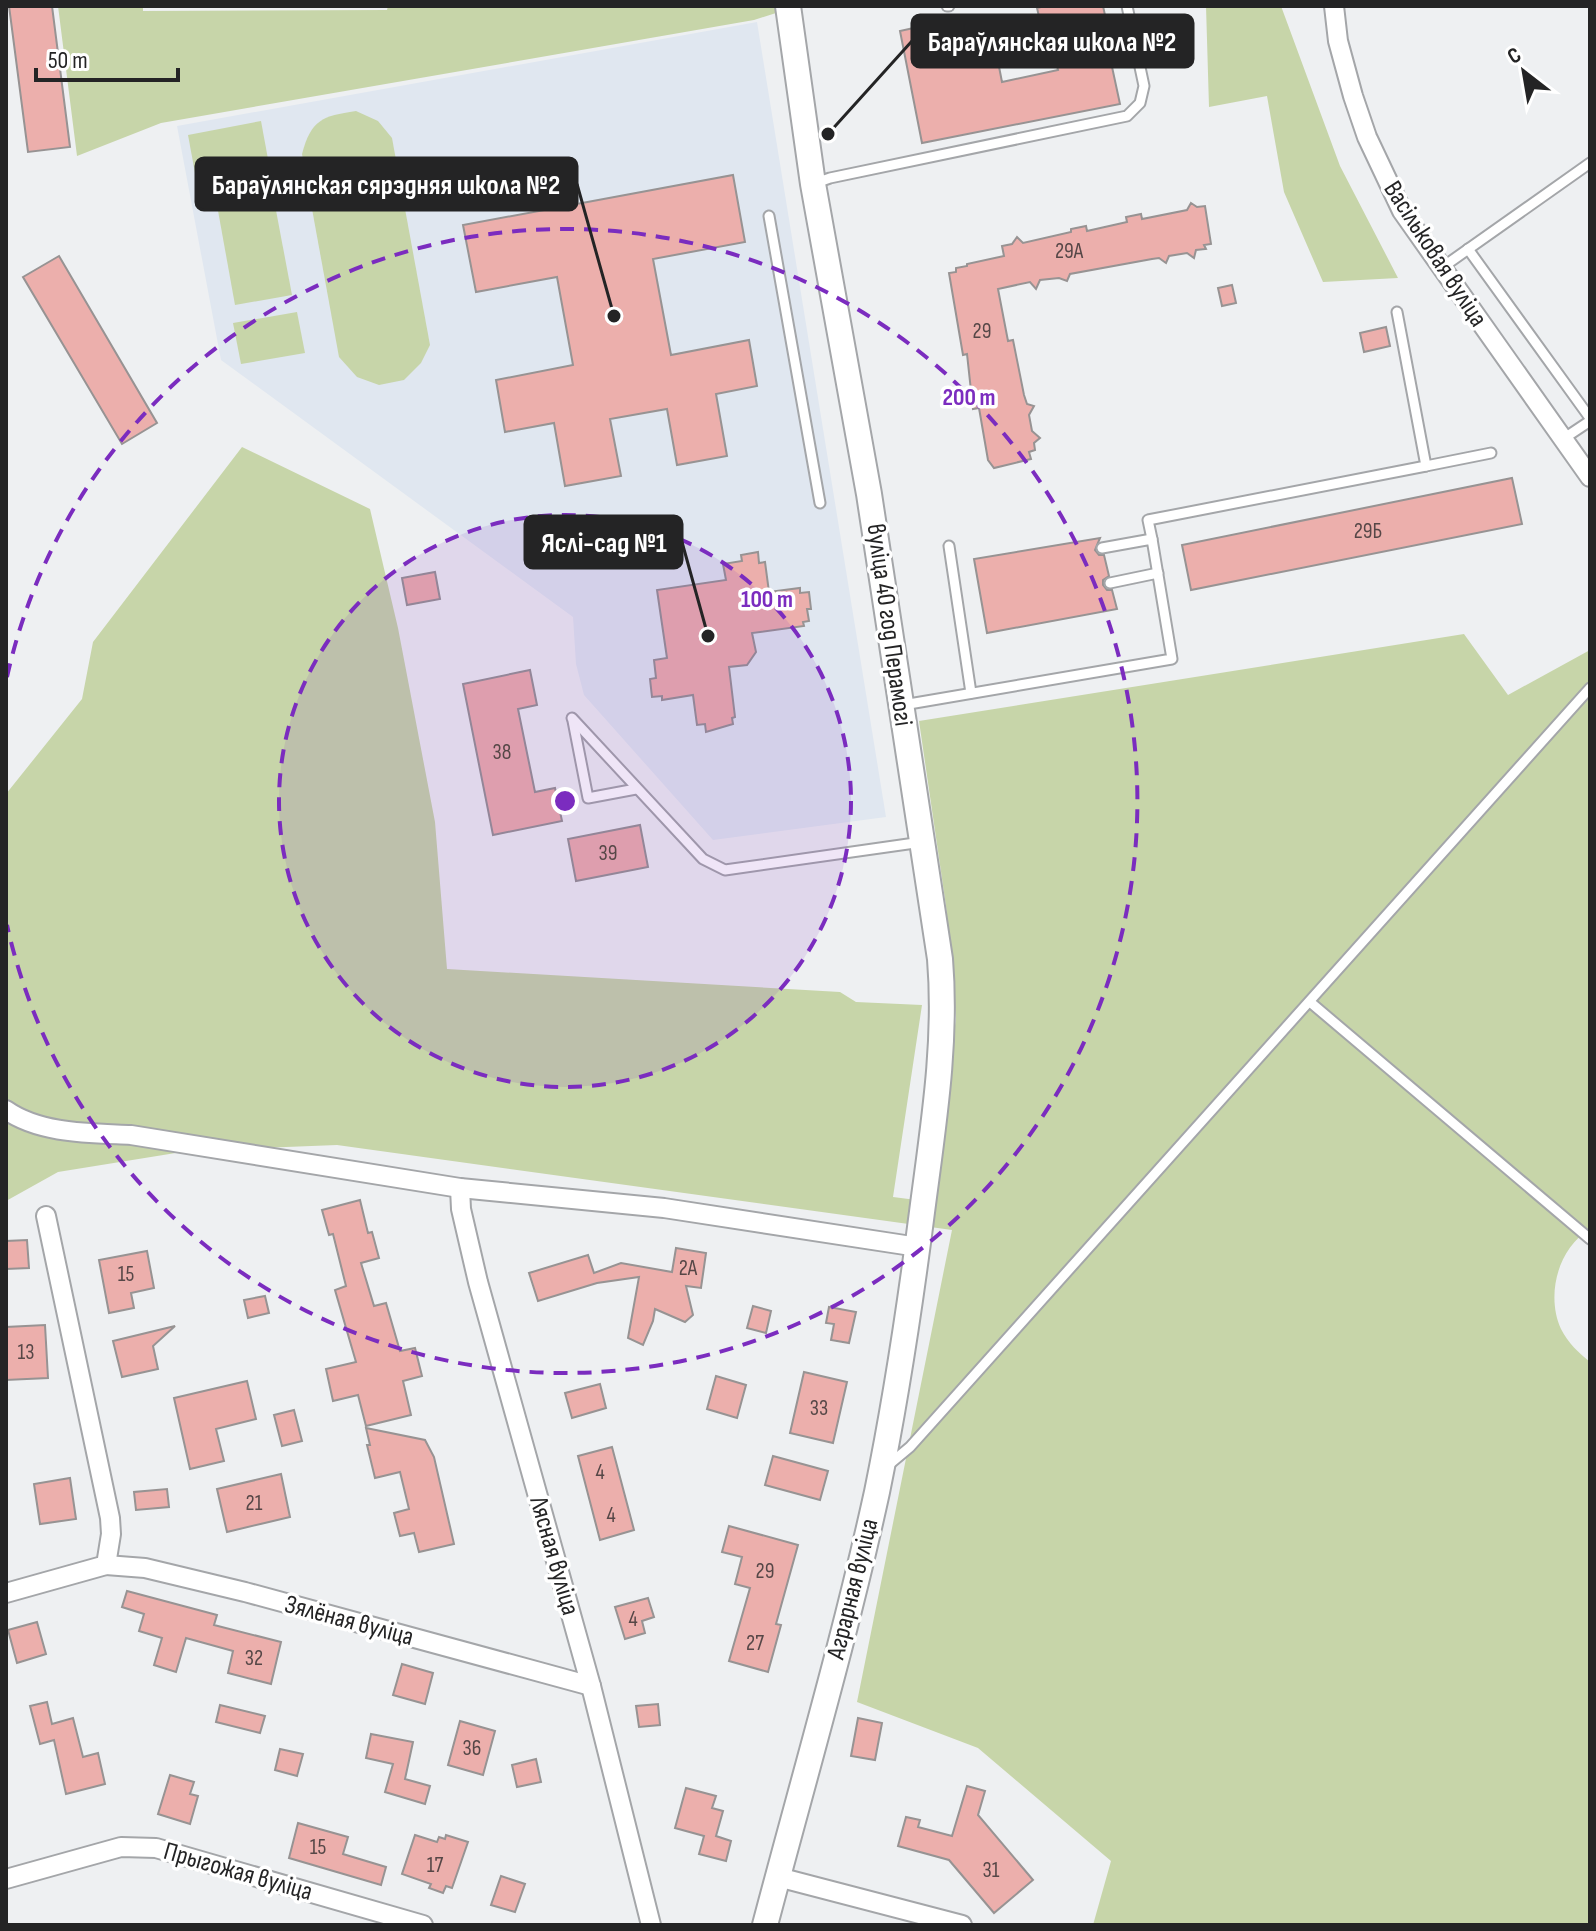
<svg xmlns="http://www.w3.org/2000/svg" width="1596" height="1931" font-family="'Sofia Sans Condensed',sans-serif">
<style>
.built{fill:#e0e7f0}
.green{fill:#c7d5a9}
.building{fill:#ecafac;stroke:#979393;stroke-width:2}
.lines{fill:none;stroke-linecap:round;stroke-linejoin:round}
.service-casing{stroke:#a4a6a9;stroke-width:13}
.minor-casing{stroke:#a4a6a9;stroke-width:22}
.tertiary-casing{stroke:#a4a6a9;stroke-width:28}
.service{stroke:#fff;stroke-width:9}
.minor{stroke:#fff;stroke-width:18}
.tertiary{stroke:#fff;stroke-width:24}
.ring{fill:none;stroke:#7b2cbf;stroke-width:4;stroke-dasharray:14 10}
.labels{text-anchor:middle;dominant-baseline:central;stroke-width:7;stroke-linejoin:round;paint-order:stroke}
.number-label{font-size:22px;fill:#564747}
.street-label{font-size:26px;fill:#242425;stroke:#fff}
.centre{fill:#7b2cbf;stroke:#fff;stroke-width:4}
.ring-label{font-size:24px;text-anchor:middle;font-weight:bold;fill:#7b2cbf;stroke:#fff;stroke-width:7;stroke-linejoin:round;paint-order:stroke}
.leader{fill:none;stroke:#242425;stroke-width:3}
.callout-dot{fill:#242425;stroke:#fff;stroke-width:3}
.callout{fill:#242425;stroke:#242425;stroke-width:3}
.callout-label{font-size:28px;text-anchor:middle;font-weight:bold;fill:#fff}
</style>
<rect width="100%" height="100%" fill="#eef0f2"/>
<path class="built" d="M757 22 886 817 713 840 584 695 576 664 573 617 221 360 177 126Z"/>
<g class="green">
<path d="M58 6H143V11L387 10 388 6H776V13L754 20 161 123 77 156Z"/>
<path d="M1206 6H1281L1340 166 1398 278 1323 282 1284 192 1267 96 1209 107Z"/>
<path d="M356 111 378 121 392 138 430 345 421 363 404 380 379 385 357 377 339 357 302 154C311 120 322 116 356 111Z"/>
<path d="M261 121 268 159 195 173 188 135Z"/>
<path d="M271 184 292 295 235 305 215 194Z"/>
<path d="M297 312 305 353 241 364 233 323Z"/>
<path d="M242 447 370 509 398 628 435 822 447 969 840 992 856 1002 922 1005 893 1197 932 1202 956 1018 946 906 919 721 1464 634 1508 695 1590 650V1229C1557 1249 1546 1296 1561 1329 1568 1343 1579 1353 1590 1362V1925H1093L1111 1861 978 1748 857 1702 952 1230 337 1145 188 1151 58 1172 6 1201V794L82 699 93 642Z"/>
</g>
<g class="building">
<path d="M9 6H52L70 147 28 152Z"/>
<path d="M1045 6H1103L1110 38 1106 39 1120 104 922 143 900 31 945 21 950 45 993 36 1002 82 1058 70 1051 40 1045 42 1037 8Z"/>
<path d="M733 175 745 242 653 259 671 355 749 340 757 386 716 394 727 456 677 465 667 409 610 419 621 476 565 486 554 423 505 432 496 380 573 365 557 277 476 292 463 225Z"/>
<path d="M1191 203 1197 207 1205 206 1211 244 1204 245 1206 249 1196 250 1194 258 1187 253 1169 256 1166 263 1159 258 1152 259 1070 274 1067 281 1059 278 1040 280 1036 289 1030 282 998 289 1008 341 1013 340 1024 395 1027 404 1034 406 1029 415 1032 431 1040 438 1034 443 1035 450 1029 452 1031 459 994 468 988 460 979 408 973 409 967 354 963 355 949 273 956 272V268L967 266V264L1004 256 1002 246 1012 244 1017 237 1023 243 1071 232V229L1086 226 1087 231 1127 222 1126 217 1141 214 1142 219 1187 210Z"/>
<path d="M59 256 157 423 122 444 23 277Z"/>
<path d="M1232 285 1236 303 1222 306 1218 288Z"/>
<path d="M1386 327 1390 346 1364 352 1360 333Z"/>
<path d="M1512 478 1522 524 1191 590 1182 545Z"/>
<path d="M1100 538 1095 550 1099 555H1104L1109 576 1103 580V585L1107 590H1112L1117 609 987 633 974 559Z"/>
<path d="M758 552 759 563 765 562 769 592 800 588V593L809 592 811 609H807L809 621 803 622 804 626 752 633 756 652 747 665 729 667 735 717 732 718 733 724 706 732 705 724 697 725 693 695 662 700V696L652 697 650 679 656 678 654 660 667 658 657 590 726 580 723 564 742 561 741 555Z"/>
<path d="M435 572 440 599 407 605 402 578Z"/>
<path d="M530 670 537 705 518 709 535 792 555 788 562 821 493 835 463 684Z"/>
<path d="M640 825 648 867 576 881 568 839Z"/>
<path d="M360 1200 368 1233 372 1232 379 1258 361 1263 374 1306 386 1303 400 1351 415 1348 422 1376 403 1381 411 1415 366 1426 358 1395 333 1401 326 1369 356 1362 335 1290 346 1286 333 1234 329 1235 322 1210Z"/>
<path d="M27 1240 29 1268 6 1269V1241Z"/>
<path d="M676 1248 706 1253 701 1288 686 1286 693 1315 685 1322 655 1309 653 1321 643 1345 628 1338 639 1277 597 1283 538 1301 529 1273 588 1255 594 1273 621 1263 672 1272Z"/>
<path d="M147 1251 154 1288 131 1293 134 1308 109 1313 99 1260Z"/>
<path d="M265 1296 269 1313 248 1318 244 1300Z"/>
<path d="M753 1306 771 1311 766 1333 747 1328Z"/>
<path d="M829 1307 856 1312 849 1343 831 1340 834 1324 826 1323Z"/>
<path d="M45 1325 48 1378 6 1380V1327Z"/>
<path d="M175 1326 153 1346 158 1369 122 1377 113 1341Z"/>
<path d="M804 1372 847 1382 833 1443 790 1433Z"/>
<path d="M716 1376 746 1385 737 1418 707 1409Z"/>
<path d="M247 1381 256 1419 216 1429 224 1461 190 1469 174 1398Z"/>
<path d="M600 1384 606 1408 572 1418 565 1393Z"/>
<path d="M294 1410 302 1441 282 1446 274 1415Z"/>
<path d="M366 1428 425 1440 434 1457 454 1544 419 1552 414 1533 400 1536 394 1513 409 1509 400 1472 375 1478 367 1445H370Z"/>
<path d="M612 1447 634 1530 600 1540 578 1456Z"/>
<path d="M773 1456 828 1471 820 1500 765 1485Z"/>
<path d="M281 1474 290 1517 227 1532 217 1489Z"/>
<path d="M70 1478 76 1519 40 1524 34 1484Z"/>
<path d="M167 1489 169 1507 136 1510 134 1492Z"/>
<path d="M729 1526 798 1545 776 1624 781 1625 768 1672 729 1661 750 1588 735 1584 742 1557 722 1552Z"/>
<path d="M127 1591 217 1615 214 1625 281 1642 271 1684 228 1673 233 1651 186 1638 176 1672 154 1665 162 1638 139 1631 144 1614 122 1607Z"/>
<path d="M648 1598 654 1617 642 1621 645 1633 625 1639 615 1607Z"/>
<path d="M37 1622 46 1654 17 1663 8 1630Z"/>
<path d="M402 1664 433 1673 425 1704 393 1695Z"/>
<path d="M47 1702 52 1724 73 1718 83 1757 98 1753 105 1784 66 1794 54 1740 40 1744 30 1706Z"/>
<path d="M658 1704 660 1725 639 1727 636 1706Z"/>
<path d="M220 1705 265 1716 260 1733 216 1722Z"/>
<path d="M858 1718 882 1723 875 1760 851 1756Z"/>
<path d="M460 1721 495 1731 483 1775 448 1765Z"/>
<path d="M371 1734 413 1742 405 1779 430 1786 425 1804 385 1792 393 1764 366 1758Z"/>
<path d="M280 1749 303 1754 297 1776 275 1770Z"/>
<path d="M536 1759 541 1782 517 1787 512 1765Z"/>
<path d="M170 1775 194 1782 190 1794 198 1796 190 1824 158 1814Z"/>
<path d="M967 1786 985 1791 978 1815 1033 1880 994 1913 949 1860 898 1846 906 1817 920 1820 918 1827 952 1836Z"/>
<path d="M686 1788 716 1796 712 1808 723 1811 716 1836 731 1841 726 1861 699 1854 704 1836 675 1828Z"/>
<path d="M298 1823 348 1837 343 1854 386 1867 381 1885 289 1858Z"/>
<path d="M415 1835 437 1842 439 1837 445 1839 446 1835 468 1842 452 1888 446 1886 443 1893 429 1888 431 1884 402 1874Z"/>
<path d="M501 1876 525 1884 515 1912 491 1905Z"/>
</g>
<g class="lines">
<defs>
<g id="service">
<path d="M947 6H949"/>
<path d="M813 184 830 178 1127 116 1140 103 1144 86 1127 6"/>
<path d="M769 216 820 503"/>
<path d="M1468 249 1590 418"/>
<path d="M1440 269 1590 163"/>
<path d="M1563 439 1590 421"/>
<path d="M1426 466 1491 453"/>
<path d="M1152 539 1148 520 1426 466 1397 312"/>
<path d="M949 546 971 693"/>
<path d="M1110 583 1158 573"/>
<path d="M903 705 1172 659 1152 539 1102 548"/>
<path d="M572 718 703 859 725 870 922 842"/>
<path d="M573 721 588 798 636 789"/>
<path d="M1310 1002 1590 1239"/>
<path d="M886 1467 910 1447 1590 688"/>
</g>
<g id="minor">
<path d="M1334 6 1338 41 1353 96 1367 137 1402 211 1590 477"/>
<path d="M6 1110C40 1134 91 1133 131 1135L460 1188 664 1208 918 1247"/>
<path d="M460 1188 461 1209 478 1282 591 1686 651 1925"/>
<path d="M106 1565 145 1568 245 1592 591 1686"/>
<path d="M6 1593 106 1565 111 1534 110 1518 46 1216"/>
<path d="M778 1877 962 1925"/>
<path d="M6 1879 121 1847 156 1848 423 1925"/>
</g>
<path id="tertiary" d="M765 1925C803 1781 845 1638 877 1492 896 1399 910 1306 922 1212 933 1127 947 1044 940 959L869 494 813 184 788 6"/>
</defs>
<use href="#service" class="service-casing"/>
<use href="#minor" class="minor-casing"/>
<use href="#tertiary" class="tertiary-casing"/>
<use href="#service" class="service"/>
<use href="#minor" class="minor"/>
<use href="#tertiary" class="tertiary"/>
</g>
<circle cx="565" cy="801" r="286" fill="#7b2cbf" fill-opacity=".12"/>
<g class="ring">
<circle cx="565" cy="801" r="286"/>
<path d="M7 677A572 572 0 1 1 7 925"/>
</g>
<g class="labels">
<g class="number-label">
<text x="1069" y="251">29А</text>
<text x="982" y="331">29</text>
<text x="1368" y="531">29Б</text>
<text x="502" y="752">38</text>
<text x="608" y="853">39</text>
<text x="688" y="1268">2А</text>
<text x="126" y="1274">15</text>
<text x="26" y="1352">13</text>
<text x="819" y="1408">33</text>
<text x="600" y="1472">4</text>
<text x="254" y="1503">21</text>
<text x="611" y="1515">4</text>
<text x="765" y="1571">29</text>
<text x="633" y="1619">4</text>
<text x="755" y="1643">27</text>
<text x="254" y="1658">32</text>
<text x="472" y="1748">36</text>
<text x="318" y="1847">15</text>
<text x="435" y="1865">17</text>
<text x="991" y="1870">31</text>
</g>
<g class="street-label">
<text transform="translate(1435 254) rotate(57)">Васільковая вуліца</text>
<text transform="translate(889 625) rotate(82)">вуліца 40 год Перамогі</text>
<text transform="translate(554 1556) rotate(74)">Лясная вуліца</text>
<text transform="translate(853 1589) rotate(-76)">Аграрная вуліца</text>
<text transform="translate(349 1621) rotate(15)">Зялёная вуліца</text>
<text transform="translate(238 1872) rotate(16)">Прыгожая вуліца</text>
</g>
</g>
<circle cx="565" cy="801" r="12" class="centre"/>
<g class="ring-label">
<text x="969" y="405">200 m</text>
<text x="767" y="607">100 m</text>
</g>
<path class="leader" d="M828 134L912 41M614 316L577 184M708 636L682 542"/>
<g class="callout-dot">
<circle cx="828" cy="134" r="8"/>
<circle cx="614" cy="316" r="8"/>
<circle cx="708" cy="636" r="8"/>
</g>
<g class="callout">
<rect x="912" y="15" width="281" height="52" rx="8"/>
<rect x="196" y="158" width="381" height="52" rx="8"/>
<rect x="525" y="516" width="157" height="52" rx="8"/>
</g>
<g class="callout-label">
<text x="1052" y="51">Бараўлянская школа №2</text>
<text x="386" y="194">Бараўлянская сярэдняя школа №2</text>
<text x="604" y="552">Яслі-сад №1</text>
</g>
<rect width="1596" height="1931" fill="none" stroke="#242425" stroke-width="16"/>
<g transform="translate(1524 72) rotate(329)" stroke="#ffffff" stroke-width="6" paint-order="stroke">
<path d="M0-6L14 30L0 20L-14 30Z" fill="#242425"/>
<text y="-12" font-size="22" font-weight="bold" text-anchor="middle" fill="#242425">С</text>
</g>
<path d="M36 68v12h142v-12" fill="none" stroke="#242425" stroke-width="4"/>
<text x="48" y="68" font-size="24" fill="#242425" stroke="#ffffff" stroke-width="6" paint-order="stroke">50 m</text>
</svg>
